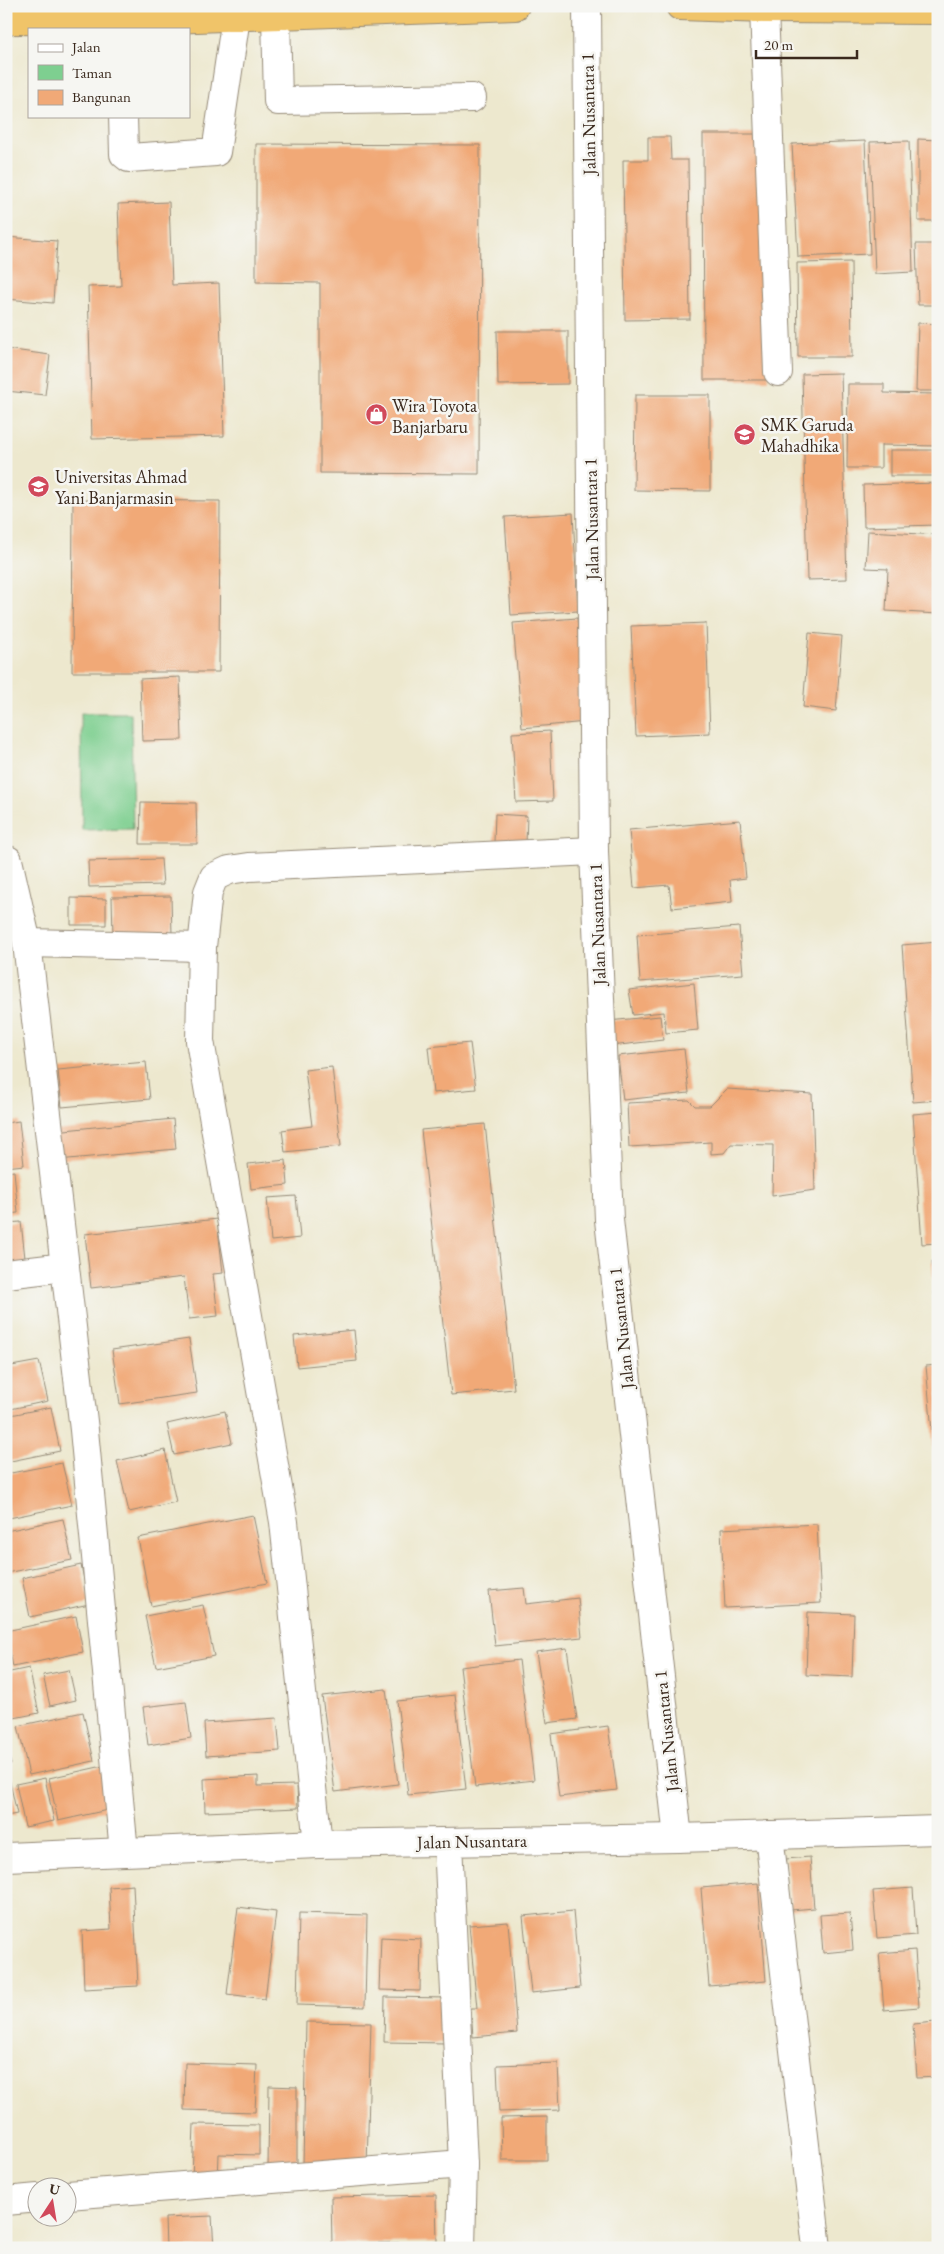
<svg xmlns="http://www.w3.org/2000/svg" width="944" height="2254" font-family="'EB Garamond',serif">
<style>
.green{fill:#7ecf90;stroke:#5c7c57}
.building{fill:#f1a977}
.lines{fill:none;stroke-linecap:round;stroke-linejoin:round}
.minor-casing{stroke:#948976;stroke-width:30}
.highway-casing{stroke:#948976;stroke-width:30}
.minor{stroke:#fff;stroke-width:28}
.highway{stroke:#f0c469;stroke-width:28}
.labels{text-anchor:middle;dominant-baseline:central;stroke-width:5;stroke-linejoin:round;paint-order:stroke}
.street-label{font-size:18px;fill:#3b2a1e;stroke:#f6f6f2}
.poi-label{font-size:18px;fill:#3b2a1e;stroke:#f6f6f2;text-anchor:start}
</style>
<rect width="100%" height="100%" fill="#f6f6f2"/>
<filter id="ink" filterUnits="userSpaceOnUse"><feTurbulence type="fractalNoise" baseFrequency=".02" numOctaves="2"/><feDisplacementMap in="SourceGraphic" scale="10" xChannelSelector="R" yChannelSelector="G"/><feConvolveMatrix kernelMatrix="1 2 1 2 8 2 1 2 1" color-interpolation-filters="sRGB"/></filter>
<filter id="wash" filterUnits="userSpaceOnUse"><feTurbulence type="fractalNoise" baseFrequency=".0096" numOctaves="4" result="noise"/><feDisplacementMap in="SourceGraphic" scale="20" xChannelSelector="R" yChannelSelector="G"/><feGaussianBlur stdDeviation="1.12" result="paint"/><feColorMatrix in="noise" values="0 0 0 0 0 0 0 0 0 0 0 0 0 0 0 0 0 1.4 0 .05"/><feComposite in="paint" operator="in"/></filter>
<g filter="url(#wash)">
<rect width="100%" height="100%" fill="#ede8ce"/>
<path class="green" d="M81 713H131L133 829 82 830Z"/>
<g id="blocks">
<g class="building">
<path d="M703 134H768L769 380H704Z"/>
<path d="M648 137H670L671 160H688L690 319 625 320 623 160H648Z"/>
<path d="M918 139 938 140V221H918Z"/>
<path d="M865 141 870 254 798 257 792 144Z"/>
<path d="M909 141 913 272 875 274 870 142Z"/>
<path d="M256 144 480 145 479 474 320 473V283L256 282Z"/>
<path d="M169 202 172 285 219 283 224 436 92 439 88 287 121 286 118 204Z"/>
<path d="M6 237 57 241 53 303 6 299Z"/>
<path d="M916 244H938V305H918Z"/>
<path d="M851 262 852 357H798L797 263Z"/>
<path d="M918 323 938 324V391H916Z"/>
<path d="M497 331H568V384L498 385Z"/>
<path d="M6 349 50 355 45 395 6 391Z"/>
<path d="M841 373 847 579 807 580 802 374Z"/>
<path d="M848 384H884V393L938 394V446L881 445V468H847Z"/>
<path d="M635 395H710V491L634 490Z"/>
<rect x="890" y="450" width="48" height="26"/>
<path d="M938 483V525L864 527 863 485Z"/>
<path d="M73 500 220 501 219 672H72Z"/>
<path d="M573 513 578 611 511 615 505 517Z"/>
<path d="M868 531 938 535V614L886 611 888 569 866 568Z"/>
<path d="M577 618 586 722 522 728 513 623Z"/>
<path d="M706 623 710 733 636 736 631 626Z"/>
<path d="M809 633 842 636 836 711 803 707Z"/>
<path d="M180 677 182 740 142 741 140 679Z"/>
<path d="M550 731 553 801 516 802 512 733Z"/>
<path d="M141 802 196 803 197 844H140Z"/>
<path d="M495 814 527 816 526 843 494 842Z"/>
<path d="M740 820 746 878 730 880 732 902 672 908 669 885 634 888 629 830Z"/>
<path d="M161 859 163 885 89 887 88 861Z"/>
<path d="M171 896 172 935 113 936 112 897Z"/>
<path d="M71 898 106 899V925H71Z"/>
<path d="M739 927 743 974 640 982 637 935Z"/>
<path d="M938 942V1100L913 1102 902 945Z"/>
<path d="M694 983 698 1030 666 1033 664 1012 633 1015 629 990Z"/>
<path d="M660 1016 663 1040 611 1046 608 1021Z"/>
<path d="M470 1043 476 1089 433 1093 428 1047Z"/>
<path d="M684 1049 689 1093 623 1100 618 1056Z"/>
<path d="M146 1062 150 1099 62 1107 58 1070Z"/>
<path d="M332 1067 341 1146 285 1152 282 1130 312 1126 305 1070Z"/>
<path d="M727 1089 812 1094 815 1190 772 1196 773 1145 731 1144 724 1153 711 1154V1142L629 1147 627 1103 689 1100 695 1106H710Z"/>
<path d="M938 1112V1243L922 1244 913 1114Z"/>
<path d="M173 1119 176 1149 58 1160 55 1131Z"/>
<path d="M19 1121 24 1165 6 1167V1123Z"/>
<path d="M485 1124 514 1389 451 1395 421 1130Z"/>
<path d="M286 1160 288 1185 251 1189 248 1164Z"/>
<path d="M14 1171 18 1213 6 1214V1172Z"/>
<path d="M296 1196 300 1238 271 1241 267 1198Z"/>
<path d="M217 1219 223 1273 213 1274 218 1316 189 1319 184 1277 91 1288 85 1234Z"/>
<path d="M21 1222 26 1267 6 1269V1223Z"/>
<path d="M932 1261H938V1318H936Z"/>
<path d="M354 1330 357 1361 297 1367 294 1336Z"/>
<path d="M189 1339 197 1393 120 1404 112 1350Z"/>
<path d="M39 1361 48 1401 6 1410V1367Z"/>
<path d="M938 1365V1475H936L926 1366Z"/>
<path d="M51 1407 60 1451 6 1462V1416Z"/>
<path d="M225 1411 232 1443 174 1455 167 1424Z"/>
<path d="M165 1450 176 1502 129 1512 117 1461Z"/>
<path d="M62 1463 72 1505 9 1518 6 1474Z"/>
<path d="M253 1515 267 1583 151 1606 138 1538Z"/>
<path d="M63 1519 72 1560 6 1573V1531Z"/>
<path d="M817 1524 821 1603 725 1608 721 1529Z"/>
<path d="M81 1565 89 1604 30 1617 22 1578Z"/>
<path d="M524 1588 526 1604 578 1598 582 1637 495 1646 489 1591Z"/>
<path d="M203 1605 214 1656 156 1667 145 1616Z"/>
<path d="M808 1612 854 1614 852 1677 806 1675Z"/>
<path d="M76 1616 83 1652 13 1667 6 1631Z"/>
<path d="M567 1648 577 1719 547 1723 536 1652Z"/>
<path d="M519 1660 534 1780 475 1787 460 1667Z"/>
<path d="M29 1668 39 1713 9 1719 6 1704V1673Z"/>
<path d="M69 1670 76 1700 50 1706 43 1675Z"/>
<path d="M386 1689 398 1784 335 1792 322 1696Z"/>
<path d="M455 1695 466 1789 408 1795 397 1701Z"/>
<path d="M186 1702 191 1738 148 1745 143 1707Z"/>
<path d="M83 1712 94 1761 29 1775 18 1726Z"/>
<path d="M277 1718 280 1751 206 1756 204 1723Z"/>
<path d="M608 1726 617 1790 559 1797 551 1734Z"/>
<path d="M6 1747 11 1764 6 1765Z"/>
<path d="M103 1766 112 1809 58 1821 49 1778Z"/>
<path d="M8 1773 17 1814 6 1816V1774Z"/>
<path d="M258 1776V1786L297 1785 298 1808 205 1812 204 1779Z"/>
<path d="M45 1778 54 1821 25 1827 16 1784Z"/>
<path d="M810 1857 814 1908 791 1910 786 1859Z"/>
<path d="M758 1883 766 1981 709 1986 701 1888Z"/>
<path d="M133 1885 138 1986 84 1989 82 1931 111 1929 109 1887Z"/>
<path d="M913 1888 916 1935 877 1938 873 1891Z"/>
<path d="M238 1907 276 1912 265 1999 227 1994Z"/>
<path d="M573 1911 580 1988 531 1993 523 1916Z"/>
<path d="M299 1913 367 1915 365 2007 297 2005Z"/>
<path d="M850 1913 853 1950 823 1953 820 1915Z"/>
<path d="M508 1922 517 2033 473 2037 471 2008H477L469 1925Z"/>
<path d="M381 1937 421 1939 420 1991 379 1990Z"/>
<path d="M915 1950 919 2007 884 2010 879 1953Z"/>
<path d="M385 1997 448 1998 447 2043 384 2042Z"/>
<path d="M306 2022 371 2023 367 2166 303 2165Z"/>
<path d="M936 2022 938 2077 917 2078 913 2024Z"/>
<path d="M185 2063 257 2065 255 2112 184 2110Z"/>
<path d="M558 2063 560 2110 499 2112 497 2065Z"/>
<path d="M269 2086 297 2087V2170H268Z"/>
<path d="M547 2117V2160H502L501 2118Z"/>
<path d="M194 2124 259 2125V2155L219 2154 218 2181 192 2180Z"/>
<path d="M436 2195 437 2242 332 2244 331 2197Z"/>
<path d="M212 2216 214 2248H166L165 2218Z"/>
</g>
</g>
</g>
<g filter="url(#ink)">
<use href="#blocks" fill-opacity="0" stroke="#948976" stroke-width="1"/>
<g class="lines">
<defs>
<g id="minor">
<path d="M587 6 594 851 609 1220 678 1838"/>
<path d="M764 9 778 372"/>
<path d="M276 16 278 101 472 98"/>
<path d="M123 116 124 154 129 158 216 152 236 17"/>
<path d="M8 860 27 943 65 1267 84 1430 124 1852"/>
<path d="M27 943 202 947"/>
<path d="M6 1274 65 1267"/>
<path d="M769 1835 817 2248"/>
<path d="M448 1842 463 2164 461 2248"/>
<path d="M318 1844 284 1522 200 1041 202 947 208 892 214 877 229 870 249 867 594 851"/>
<path d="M6 1857 318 1844 678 1838 938 1830"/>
<path d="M68 2195 463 2164"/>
<path d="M6 2201 38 2198"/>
</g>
<g id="highway">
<path d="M680 6 764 9 938 10"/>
<path d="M6 20 120 21 515 6"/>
</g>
</defs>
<use href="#minor" class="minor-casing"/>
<use href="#highway" class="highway-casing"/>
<use href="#minor" class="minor"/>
<use href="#highway" class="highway"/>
</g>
</g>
<defs>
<symbol id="shop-disc" viewBox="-11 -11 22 22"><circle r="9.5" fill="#d1495b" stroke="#f6f6f2"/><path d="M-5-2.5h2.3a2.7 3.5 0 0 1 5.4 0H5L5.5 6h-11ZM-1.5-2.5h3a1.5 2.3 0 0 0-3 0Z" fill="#fff"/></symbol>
<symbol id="school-disc" viewBox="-11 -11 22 22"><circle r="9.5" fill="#d1495b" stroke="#f6f6f2"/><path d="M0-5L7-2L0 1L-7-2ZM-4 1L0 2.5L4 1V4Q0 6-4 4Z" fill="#fff"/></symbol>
<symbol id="university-disc" viewBox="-11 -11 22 22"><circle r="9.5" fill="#d1495b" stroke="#f6f6f2"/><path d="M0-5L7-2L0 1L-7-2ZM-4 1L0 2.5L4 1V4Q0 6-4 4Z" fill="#fff"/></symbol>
</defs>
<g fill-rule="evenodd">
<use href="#shop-disc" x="364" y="402" width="25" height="25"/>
<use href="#school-disc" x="732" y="422" width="25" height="25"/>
<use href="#university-disc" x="26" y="474" width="25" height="25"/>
</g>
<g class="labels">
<g class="street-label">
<text transform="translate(588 114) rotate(-91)">Jalan Nusantara 1</text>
<text transform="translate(591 519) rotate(-91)">Jalan Nusantara 1</text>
<text transform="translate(597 924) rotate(-92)">Jalan Nusantara 1</text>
<text transform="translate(621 1328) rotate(-96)">Jalan Nusantara 1</text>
<text transform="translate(666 1731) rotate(-96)">Jalan Nusantara 1</text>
<text transform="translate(472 1841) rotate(-1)">Jalan Nusantara</text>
</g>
<g class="poi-label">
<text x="392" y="405">Wira Toyota<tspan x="392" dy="21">Banjarbaru</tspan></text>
<text x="761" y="424">SMK Garuda<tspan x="761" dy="21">Mahadhika</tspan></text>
<text x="55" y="476">Universitas Ahmad<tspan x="55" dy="21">Yani Banjarmasin</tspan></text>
</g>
</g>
<rect width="944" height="2254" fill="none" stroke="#f6f6f2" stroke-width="25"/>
<rect x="28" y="28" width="162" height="90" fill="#f6f6f2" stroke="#aba49d"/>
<rect x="38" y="44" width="25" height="8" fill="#ffffff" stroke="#aba49d"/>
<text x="72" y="52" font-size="15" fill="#3b2a1e">Jalan</text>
<rect x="38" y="65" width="25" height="15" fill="#7ecf90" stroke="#aba49d"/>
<text x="72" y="78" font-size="15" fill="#3b2a1e">Taman</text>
<rect x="38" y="90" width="25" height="15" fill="#f1a977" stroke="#aba49d"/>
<text x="72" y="102" font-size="15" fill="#3b2a1e">Bangunan</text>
<g transform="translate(52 2202) rotate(12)"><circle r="24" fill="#f6f6f2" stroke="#aba49d"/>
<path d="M0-4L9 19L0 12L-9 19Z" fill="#d1495b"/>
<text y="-8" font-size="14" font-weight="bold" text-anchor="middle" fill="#3b2a1e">U</text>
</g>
<path d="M756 50v8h101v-8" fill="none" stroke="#3b2a1e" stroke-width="2.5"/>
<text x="764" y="50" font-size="15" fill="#3b2a1e" stroke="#f6f6f2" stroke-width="4" paint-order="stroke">20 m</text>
</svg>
